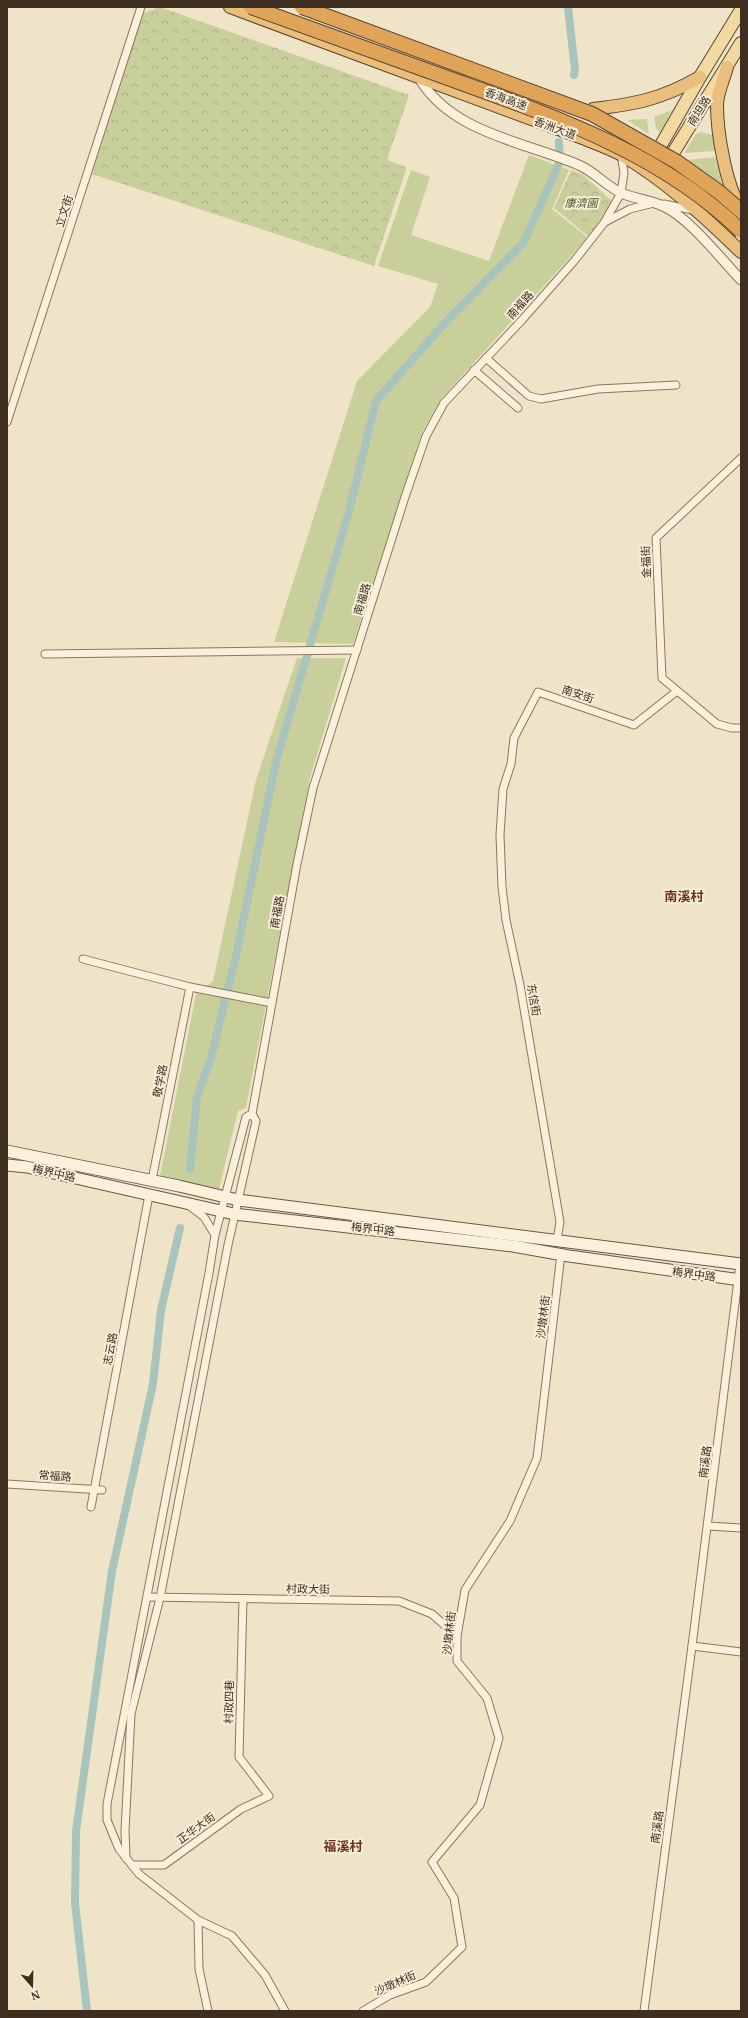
<svg xmlns="http://www.w3.org/2000/svg" width="748" height="2018" font-family="'PT Serif','Noto Sans SC',serif">
<style>
.grass{fill:#c9cf9b}
.park{fill:url(#park-crowns)}
.lines{fill:none;stroke-linecap:round;stroke-linejoin:round}
.canal{stroke:#a9c4bc;stroke-width:8}
.minor-casing{stroke:#8d765c;stroke-width:9}
.tertiary-casing{stroke:#8d765c;stroke-width:11}
.secondary-casing{stroke:#6f573f;stroke-width:13}
.primary-casing{stroke:#5b4430;stroke-width:14}
.trunk-casing{stroke:#5b4430;stroke-width:14}
.minor{stroke:#faf1dc;stroke-width:7}
.tertiary{stroke:#faf1dc;stroke-width:9}
.secondary{stroke:#faf1dc;stroke-width:11}
.primary{stroke:#f3d9a0;stroke-width:12}
.trunk{stroke:#eabe7c;stroke-width:12}
.motorway-bridge-casing{stroke:#5b4430;stroke-width:16;stroke-linecap:butt}
.motorway-bridge{stroke:#e0a458;stroke-width:14}
.labels{text-anchor:middle;dominant-baseline:central;stroke-width:4;stroke-linejoin:round;paint-order:stroke}
.street-label{font-size:11px;fill:#3d2e20;stroke:#f7eed8}
.park-label{font-size:11px;font-style:italic;fill:#4d5a26;stroke:#f7eed8}
.quarter-label{font-size:13px;font-weight:bold;fill:#6b2e1e;stroke:#f7eed8}
</style>
<defs>
<pattern id="park-crowns" width="20" height="18" patternUnits="userSpaceOnUse"><rect width="20" height="18" fill="#c9cf9b"/><path d="M2 6a3 3 0 1 1 6 0M12 15a3 3 0 1 1 6 0" fill="none" stroke="#aeb285"/></pattern>
</defs>
<rect width="100%" height="100%" fill="#f0e4c8"/>
<g class="grass">
<path d="M672 110 660 132 656 128 654 117Z"/>
<path d="M647 119 649 134 627 120Z"/>
<path d="M701 132 714 135 715 151 684 153 696 134Z"/>
<path d="M529 155 569 170 552 209 587 237 573 254 441 399 422 432 353 644 274 642 357 381 430 307 438 284 378 266 411 170 430 177 411 235 489 261Z"/>
<path d="M682 157 687 160 715 157 724 193Z"/>
<path d="M297 658H346L310 778 246 1108 238 1111 219 1189 160 1176 196 994 213 981 256 780Z"/>
</g>
<g class="park">
<path d="M160 7 409 95 387 160 407 167 374 266 92 174 143 13Z"/>
<path d="M571 170 582 174 612 201 601 221 588 236 554 208Z"/>
</g>
<g class="lines">
<g class="canal">
<path d="M568 7 575 70 574 75"/>
<path d="M190 1169 197 1097 211 1058 236 956 276 762 349 511 376 401 443 325 524 242 560 161 559 142"/>
<path d="M87 2011 75 1903 76 1831 112 1571 153 1384 161 1310 180 1228"/>
</g>
<defs>
<g id="minor">
<path d="M664 204 693 210"/>
<path d="M605 222 630 209 654 203"/>
<path d="M486 358 529 396 541 399 598 389 676 385"/>
<path d="M474 370 518 408"/>
<path d="M7 422 141 7"/>
<path d="M741 458 656 538 662 678 717 724 732 728H741"/>
<path d="M45 654 357 650"/>
<path d="M83 959 190 987 272 1003"/>
<path d="M252 1114 297 864 313 788 405 497 426 436 444 403 522 320 575 260 604 223 621 193 624 173 621 154"/>
<path d="M152 1180 190 987"/>
<path d="M188 1205 204 1217 215 1235 209 1273 107 1804V1820L119 1849 139 1874 198 1920 232 1936 265 1975 285 2011"/>
<path d="M557 1240 560 1222 520 985 506 920 502 887 500 835 503 789 511 764 514 738 538 692 634 725 677 691"/>
<path d="M740 1264 692 1646 741 1652"/>
<path d="M7 1484 102 1490"/>
<path d="M91 1507 149 1195"/>
<path d="M708 1526 741 1528"/>
<path d="M147 1597 399 1601 432 1614 457 1636"/>
<path d="M126 1858 125 1831 131 1714 160 1598 228 1245 256 1121 252 1114 246 1117 215 1235"/>
<path d="M132 1865H164L241 1809 269 1796 239 1757 243 1599"/>
<path d="M198 1920 199 1969 208 2011"/>
<path d="M363 2011 390 1995 426 1982 462 1947 454 1898 432 1862 480 1805 499 1738 487 1698 457 1661V1636L465 1590 510 1521 537 1458 561 1254"/>
<path d="M644 2011 692 1646"/>
</g>
<path id="tertiary" d="M419 78C452 134 527 142 581 166 595 173 607 186 621 193 635 199 651 200 665 207 690 219 721 259 741 280"/>
<g id="secondary">
<path d="M7 1151 179 1186 238 1200 741 1264"/>
<path d="M7 1165 27 1167 234 1214 513 1246 569 1256 741 1280"/>
</g>
<g id="primary">
<path d="M653 159 700 77 741 10"/>
<path d="M665 166 741 43"/>
</g>
<g id="trunk">
<path d="M230 7 585 139C597 144 611 149 622 155 666 181 705 217 741 252"/>
<path d="M727 67C724 79 717 93 717 105 717 133 726 186 741 209"/>
<path d="M593 109C636 104 662 99 700 77"/>
<path d="M693 180 721 205"/>
</g>
</defs>
<use href="#minor" class="minor-casing"/>
<use href="#tertiary" class="tertiary-casing"/>
<use href="#secondary" class="secondary-casing"/>
<use href="#primary" class="primary-casing"/>
<use href="#trunk" class="trunk-casing"/>
<use href="#minor" class="minor"/>
<use href="#tertiary" class="tertiary"/>
<use href="#secondary" class="secondary"/>
<use href="#primary" class="primary"/>
<use href="#trunk" class="trunk"/>
<defs>
<g id="motorway-bridge">
<path d="M251 7C320 32 388 57 456 81 558 118 662 154 741 231"/>
<path d="M302 7 592 114 677 162 719 192 741 211"/>
</g>
</defs>
<use href="#motorway-bridge" class="motorway-bridge-casing"/>
<use href="#motorway-bridge" class="motorway-bridge"/>
</g>
<g class="labels">
<g class="street-label">
<text transform="translate(506 99) rotate(20)">香海高速</text>
<text transform="translate(699 111) rotate(-58)">南坦路</text>
<text transform="translate(555 128) rotate(20)">香洲大道</text>
<text transform="translate(64 211) rotate(-72)">立文街</text>
<text transform="translate(520 305) rotate(-48)">南福路</text>
<text transform="translate(646 562) rotate(-92)">金福街</text>
<text transform="translate(362 599) rotate(-73)">南福路</text>
<text transform="translate(578 694) rotate(18)">南安街</text>
<text transform="translate(277 912) rotate(-80)">南福路</text>
<text transform="translate(534 1000) rotate(80)">东信街</text>
<text transform="translate(160 1081) rotate(-79)">敬学路</text>
<text transform="translate(54 1173) rotate(13)">梅界中路</text>
<text transform="translate(373 1229) rotate(7)">梅界中路</text>
<text transform="translate(694 1274) rotate(8)">梅界中路</text>
<text transform="translate(543 1317) rotate(-83)">沙墩林街</text>
<text transform="translate(110 1349) rotate(-79)">志云路</text>
<text transform="translate(705 1462) rotate(-83)">南溪路</text>
<text transform="translate(55 1476) rotate(4)">常福路</text>
<text transform="translate(308 1589) rotate(1)">村政大街</text>
<text transform="translate(449 1633) rotate(-84)">沙墩林街</text>
<text transform="translate(229 1702) rotate(-89)">村政四巷</text>
<text transform="translate(657 1827) rotate(-82)">南溪路</text>
<text transform="translate(196 1828) rotate(-36)">正华大街</text>
<text transform="translate(395 1983) rotate(-24)">沙墩林街</text>
</g>
<g class="park-label">
<text x="581" y="203">康濟園</text>
</g>
<g class="quarter-label">
<text x="684" y="896">南溪村</text>
<text x="343" y="1846">福溪村</text>
</g>
</g>
<rect width="748" height="2018" fill="none" stroke="#3d2e20" stroke-width="16"/>
<g transform="translate(32 1986) rotate(160)" stroke="#f7eed8" stroke-width="3" paint-order="stroke">
<path d="M0-3L7 15L0 10L-7 15Z" fill="#3d2e20"/>
<text y="-6" font-size="11" font-weight="bold" text-anchor="middle" fill="#3d2e20">N</text>
</g>
</svg>
